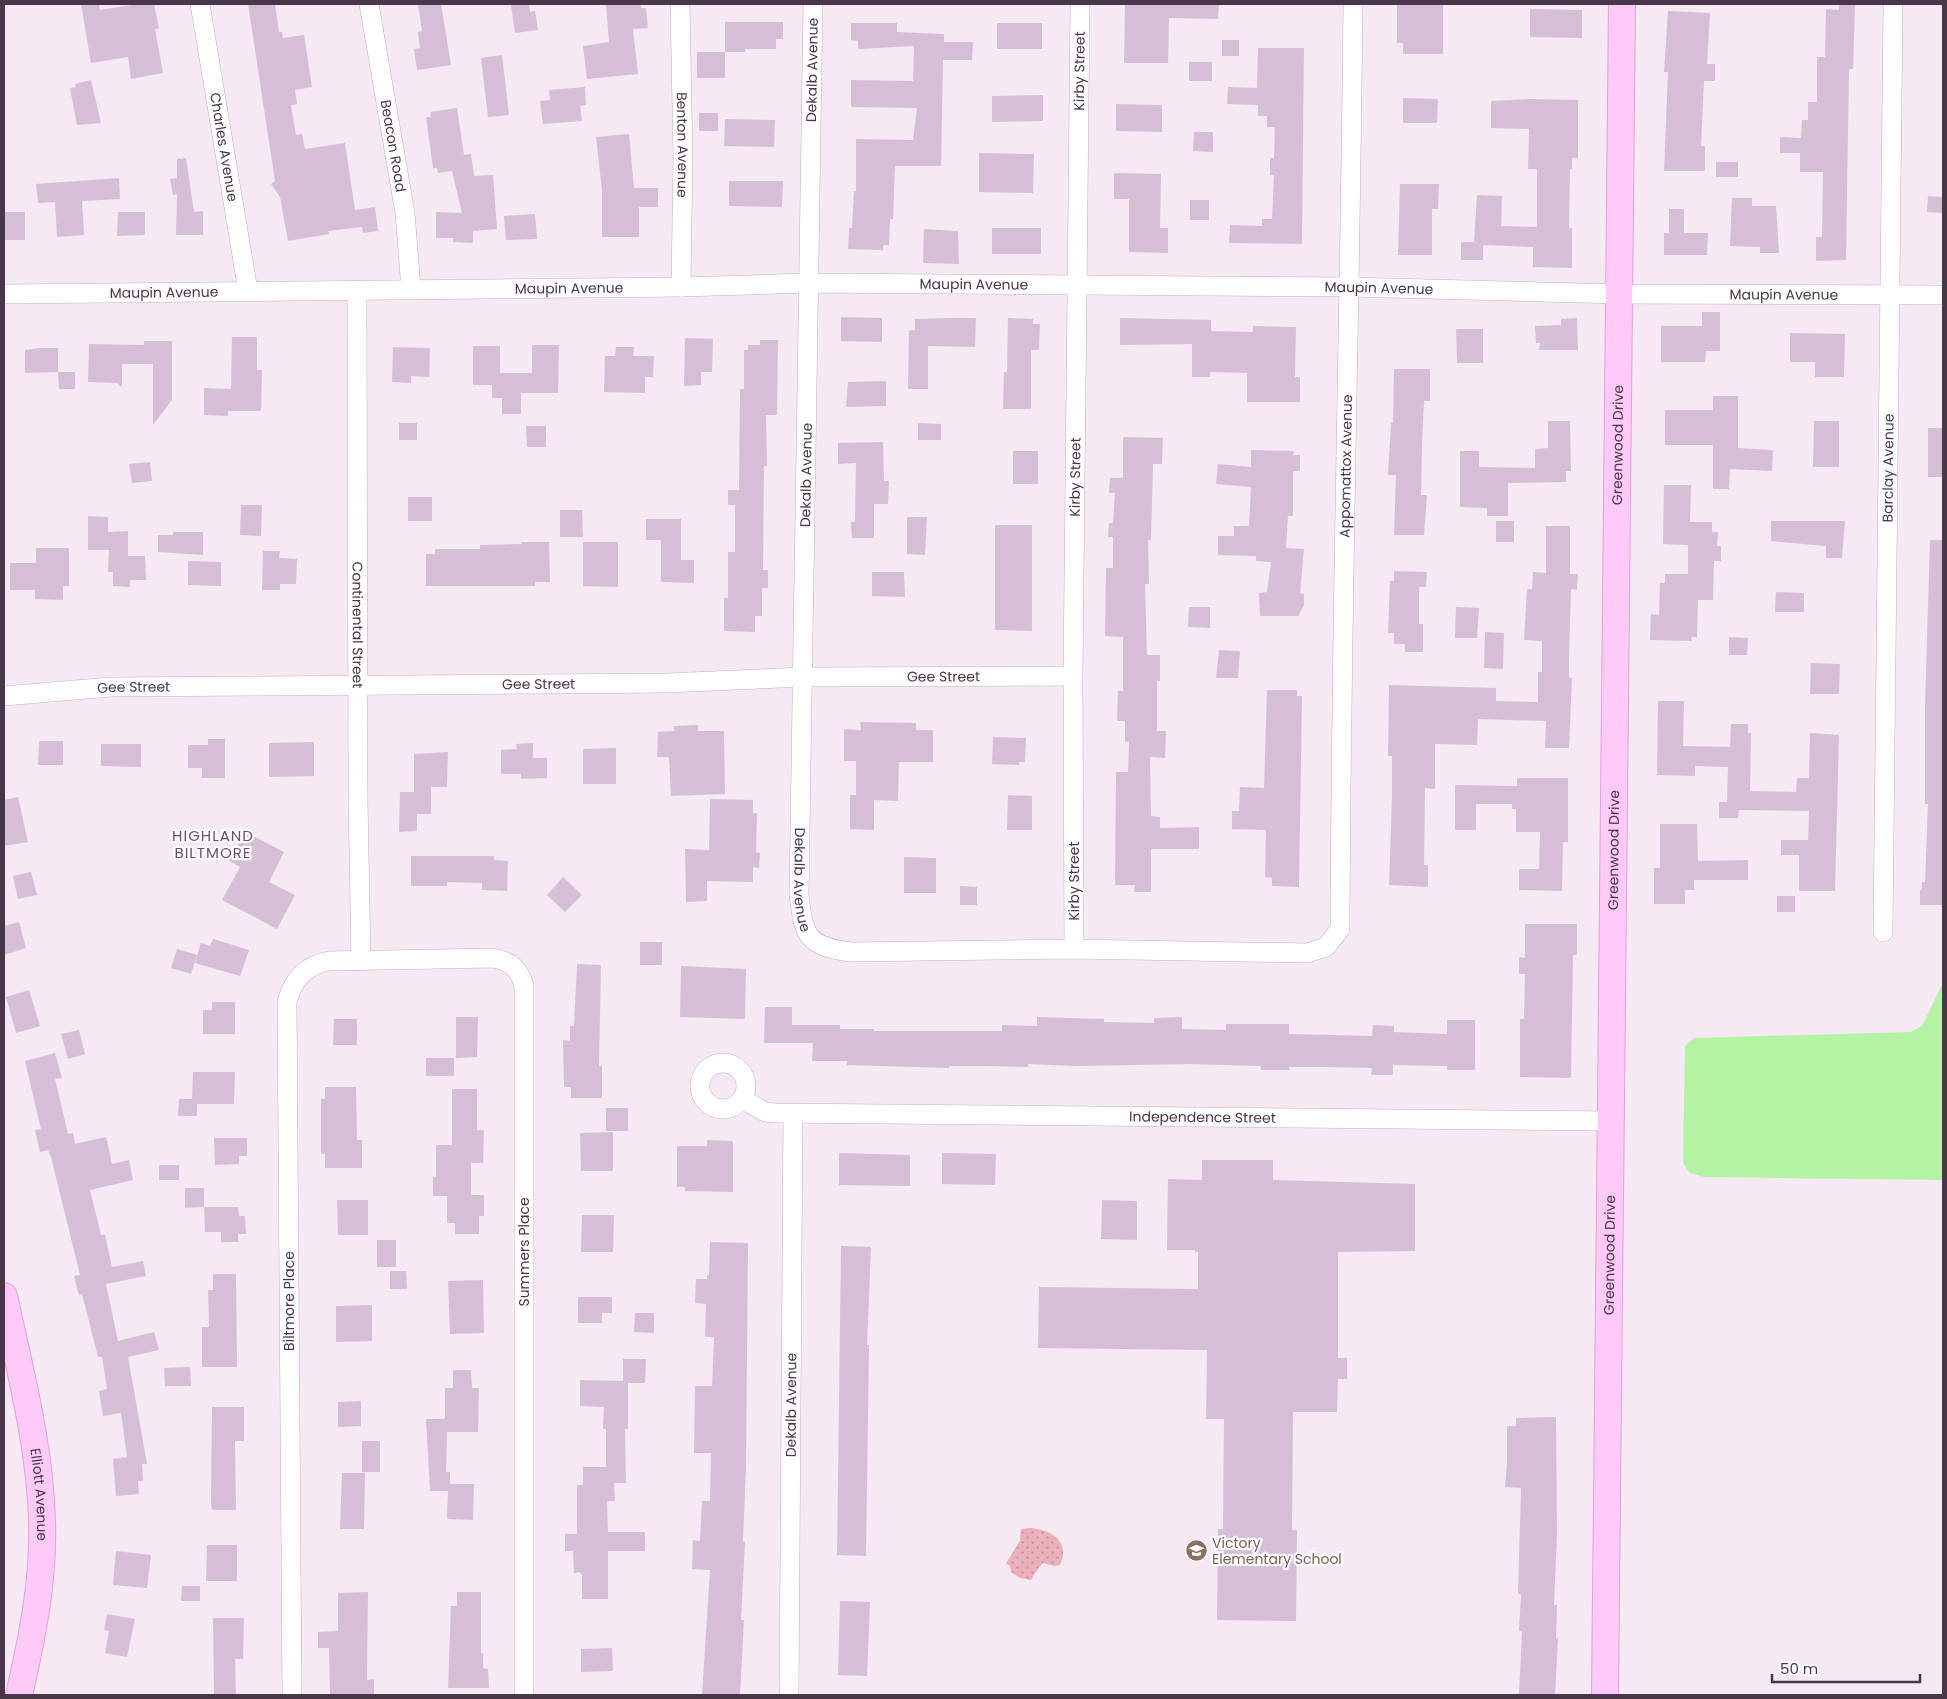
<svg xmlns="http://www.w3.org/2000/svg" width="1947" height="1699" font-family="Poppins,sans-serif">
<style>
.grass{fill:url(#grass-dots)}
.water{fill:#b5f3a4}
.building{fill:#d7bed7}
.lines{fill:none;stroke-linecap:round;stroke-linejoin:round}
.street-casing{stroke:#c4aec3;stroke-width:20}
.secondary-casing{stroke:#e3a0db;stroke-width:28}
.street{stroke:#fff;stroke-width:19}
.secondary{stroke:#ffc9f8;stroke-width:26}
.labels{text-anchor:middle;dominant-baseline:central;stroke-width:4.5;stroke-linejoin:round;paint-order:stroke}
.street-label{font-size:14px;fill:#493749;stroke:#fff}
.education-label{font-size:14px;fill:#785e54;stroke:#fff;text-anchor:start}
.neighbourhood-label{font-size:15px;letter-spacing:1px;fill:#6c4e6d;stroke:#fff}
</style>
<defs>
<pattern id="grass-dots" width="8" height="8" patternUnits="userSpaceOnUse" patternTransform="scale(1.25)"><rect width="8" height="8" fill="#ebb1bb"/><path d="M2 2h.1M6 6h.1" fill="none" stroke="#c0919a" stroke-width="1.8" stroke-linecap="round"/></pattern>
</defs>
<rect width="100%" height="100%" fill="#f5e9f4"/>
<path class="grass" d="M1031 1528C1051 1530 1071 1541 1060 1565L1054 1566 1043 1563 1039 1567 1031 1580 1020 1578 1011 1572 1010 1566 1006 1563 1020 1541 1021 1529Z"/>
<path class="water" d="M1943 983V1180L1704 1177 1690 1173 1683 1163 1685 1046 1694 1038 1911 1032 1922 1026Z"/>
<g class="building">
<path d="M81 4H99L100 10 138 4H154L159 28 155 29 163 73 131 79 128 57 91 63Z"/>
<path d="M248 4H275L279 32H282L283 38 304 35 312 87 295 90 297 104 291 105 296 135 302 134 305 149 345 143 355 210 375 207 378 231 363 233 362 227 328 231 329 234 288 241 280 197 271 184 275 181Z"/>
<path d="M418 4H441L451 65 417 70 414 49 420 48 418 32 422 31Z"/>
<path d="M529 4 530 12 535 11 538 30 515 33 511 5Z"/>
<path d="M606 4H641V8H646L648 28 633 29 638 74 587 79 583 46 609 42Z"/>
<path d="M1125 4H1219L1218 19 1169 18 1168 63H1124Z"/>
<path d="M1397 4H1443V54H1403V43H1397Z"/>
<path d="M1839 4 1855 5 1853 69H1849L1846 260 1816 261V237H1822L1823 172H1800V153H1780V137L1801 138 1802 120H1808V102H1817V57H1825L1826 9 1839 10Z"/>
<path d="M1530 9 1582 10V38L1530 37Z"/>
<path d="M1668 11 1710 13 1707 64H1715V81H1704L1701 146H1705V171H1664L1668 72H1664Z"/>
<path d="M725 22H783V39H776V49H745V52H725Z"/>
<path d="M851 23H897V32L944 34V42H973L972 60H943L941 166H895L893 219H890L889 245H883V250L848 249 849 228H852L854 191H856V139L913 140 917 108 851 107V80L913 81 914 46 858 49V41L851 40Z"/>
<rect x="997" y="23" width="45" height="26"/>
<rect x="1222" y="40" width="17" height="16"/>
<path d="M1258 48H1304L1302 244 1229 243 1230 225 1262 226V219H1272L1274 175H1270V158H1274L1275 127H1267V116H1258V105L1227 104 1228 87 1257 88Z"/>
<rect x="697" y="52" width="28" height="26"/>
<path d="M502 55 509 115 488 117 481 58Z"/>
<rect x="1189" y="62" width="23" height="19"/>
<path d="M91 80 101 123 77 125 70 88 76 87 75 84Z"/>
<path d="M585 87 586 105 580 106 582 121 543 124 540 101 550 100 549 90Z"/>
<path d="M1043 95V121L992 122V96Z"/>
<path d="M1403 98 1438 99 1437 123H1403Z"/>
<path d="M1530 99 1578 100V158H1572V169H1570L1569 228H1572V268L1533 267V247L1483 245V260H1461V242H1474L1477 195 1502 196 1501 226 1537 227V169H1528L1529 129 1491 128V101Z"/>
<path d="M1116 104 1162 105V132L1116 131Z"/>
<path d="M457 108 464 155 471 154 474 176 493 175 497 229 473 231V243L453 242V238H436V212L462 213 452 171 438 173 437 168H433L426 117H431L430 112Z"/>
<rect x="699" y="113" width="19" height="18"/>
<path d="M725 119 775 120 774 147 724 146Z"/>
<path d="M1194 132H1213V152L1193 151Z"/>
<path d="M629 134 634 188H658V207H639V237H602V190L596 137Z"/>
<path d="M979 153 1034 154 1033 193 979 192Z"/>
<path d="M186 158 194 212 203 211V235H176L177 194 173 195 170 179 177 178V159Z"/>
<rect x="1716" y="162" width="22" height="15"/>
<path d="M1114 173 1161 174 1160 228H1168V253L1129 252V199H1114Z"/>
<path d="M119 178 120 199 82 201 84 235 57 237 55 202 38 203 36 184Z"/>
<path d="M729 181H783L782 207 729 206Z"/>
<path d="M1400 184H1439L1438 209H1432V255H1398Z"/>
<path d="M1928 196 1943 197V213L1927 212Z"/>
<path d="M1732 198H1752V206H1776L1779 253H1760V247L1730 246Z"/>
<rect x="1190" y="200" width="19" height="20"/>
<path d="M1669 209H1684V233H1708L1707 255H1664V233H1669Z"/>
<rect x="4" y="212" width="21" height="28"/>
<path d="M118 212H145V235L117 236Z"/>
<path d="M535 214 537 239 506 240 504 216Z"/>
<rect x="992" y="228" width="49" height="26"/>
<path d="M924 229 958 231 959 264 923 263Z"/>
<path d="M1702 312H1720V351H1706L1705 362H1661V326H1702Z"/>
<path d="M841 317 882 318V342L841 341Z"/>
<path d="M950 318H976L975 347 928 346V389H908L909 330H915V319Z"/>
<path d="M1008 318 1033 319V324H1040L1039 350H1031V409H1003L1004 372H1007Z"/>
<path d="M1120 318 1211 320V331L1253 332V326L1296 327 1295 377H1300V402H1247V373L1210 372V377H1192V344L1120 345Z"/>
<path d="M1577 318 1578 350H1539L1540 343H1536L1535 326 1561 325V319Z"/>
<path d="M1456 329H1483V363H1457Z"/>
<path d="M1790 333 1845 334 1844 377H1815V362H1790Z"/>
<path d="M232 337H257V370H262L261 411H228V416L204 415V388L231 389Z"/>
<path d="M685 338 713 339 712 372H701V385L684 386Z"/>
<path d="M760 340H778L777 415H766L767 466H764L763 570H768V588H762V616H755V632L724 631V598H728V552H735V505H728V490H739L740 389H744V350H748V345H760Z"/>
<path d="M144 341H172V400L153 425V364H122V387L117 383 88 382 89 344 144 345Z"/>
<path d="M532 345H559L558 393H521V414H502V398H492V385H473V346H500V373H532Z"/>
<path d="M393 347 430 348 429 377 411 376V383L392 382Z"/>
<path d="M616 347H634L633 356H654L653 377H645V393L604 392 605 356H615Z"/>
<path d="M39 348H58V372L25 373V350Z"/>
<path d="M1394 369H1430V401H1424L1422 443 1421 495H1427L1424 535H1394L1396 475H1388L1391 423H1393Z"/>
<path d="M58 372H75V389H59Z"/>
<path d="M886 381V406L846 407 848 382Z"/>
<path d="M1713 396H1738V448L1773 450 1772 471 1730 469 1729 489H1713V445H1665V410H1713Z"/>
<path d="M1548 421H1570L1571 471H1566V482L1508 483V516H1487V508L1460 507V451H1479V467L1535 468V449L1548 448Z"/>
<path d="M1814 421H1839V467H1813Z"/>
<rect x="399" y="423" width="18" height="17"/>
<path d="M918 423 941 424V440H918Z"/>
<path d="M526 426H546V447H527Z"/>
<rect x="1928" y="428" width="15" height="49"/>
<path d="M1123 437 1163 438 1162 464H1153L1151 540H1148L1149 584H1145L1147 655H1160V681H1157V731H1166L1165 758 1150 757 1151 816 1160 817V828L1199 827V849H1151V892H1134L1135 885H1115L1116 772H1128L1129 742H1125V721H1117L1118 691H1123V637L1105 636 1106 568H1113V537H1108L1109 523H1113L1115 493H1109L1110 478H1123Z"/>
<path d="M883 442 884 481H889L888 504H874V538H852L851 522H855L856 463 838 464V443Z"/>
<path d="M1251 450 1294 451 1293 455H1300V471H1293V516H1288L1286 548 1304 549 1300 593 1304 594V605L1298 616H1260L1259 593 1267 592 1271 562 1256 561V556L1218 555V536H1234V526H1249L1251 487 1216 484 1218 464 1251 467Z"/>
<rect x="1013" y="451" width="25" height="33"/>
<path d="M150 462 152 481 132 483 129 464Z"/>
<path d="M1664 485H1691L1690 522H1712V532H1718L1717 546H1721V561H1714L1713 600H1698L1697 637H1691L1692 641 1650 640 1651 614 1659 615 1660 583H1665V574H1688V545L1663 544Z"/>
<rect x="408" y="497" width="24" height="24"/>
<path d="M241 505H262L261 536 240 535Z"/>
<path d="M560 510H582L583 537H560Z"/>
<path d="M88 516 108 517V532L128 531V556H145L146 580H130V587L113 586V572H108L109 550H88Z"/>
<path d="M907 517H927L925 555 907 554Z"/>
<path d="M646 519H681V560H694V583L661 582V540H646Z"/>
<rect x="1496" y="521" width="18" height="21"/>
<path d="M1771 521H1845L1842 558H1826V546L1771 541Z"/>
<path d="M995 525H1032V631L995 630Z"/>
<path d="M1546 526H1570V574H1578L1577 590 1571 589 1569 657V678H1572L1569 748H1545L1546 721 1478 719 1477 745 1435 744V789L1425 788 1424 865H1428V887L1389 885 1392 798V756H1388L1389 685 1496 688V701L1538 702V672H1542V641L1524 640 1527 589H1532L1533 572 1546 573Z"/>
<path d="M173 532H203V555L158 552V535H173Z"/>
<path d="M1930 540H1943V905H1920V890H1922V882H1925L1928 804H1925V705Z"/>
<path d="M522 542H549L550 582H535V586H426V554H435V549H480V545L522 544Z"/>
<path d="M583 542H618V587L583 586Z"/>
<path d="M36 548H69V586H63V600L35 599V590H10V563H36Z"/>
<path d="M263 551H280L279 558 297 559 296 584H280V590H262Z"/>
<path d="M188 561 221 562V586L188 585Z"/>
<path d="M1394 571 1427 572 1426 587H1419V624H1423V652H1405V644H1394V633H1388L1390 581H1394Z"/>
<path d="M872 572H904L905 597 872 596Z"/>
<path d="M1776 592 1804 593V612H1775Z"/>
<path d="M1189 607H1210V628L1188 627Z"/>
<path d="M1456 607 1479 608 1477 638H1455Z"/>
<path d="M1485 632 1504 633 1503 669 1484 668Z"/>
<path d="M1729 637 1748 638 1747 655H1729Z"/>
<path d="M1219 650 1240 651 1238 678H1216Z"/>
<path d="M1811 663 1840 664 1839 694H1810Z"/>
<path d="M1267 690H1297V696H1302L1299 887 1272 886V878L1265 877 1266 830 1232 829V811H1239L1240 787 1264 788Z"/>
<path d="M1658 701H1684L1683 746 1730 747 1731 724H1748V733H1751L1750 791 1796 792 1797 778H1809L1810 733 1839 735 1835 891H1799V855H1781V840H1808L1809 811 1739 810 1738 818H1719V802H1727L1728 767 1695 766V776L1657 775Z"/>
<path d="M860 722 916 723V730H933V762H899L898 801 874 800V830L850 829V795H856V761H844V729L861 730Z"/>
<path d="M698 725V731H724L725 794 671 796 669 757H657L658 732 674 731V726Z"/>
<path d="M993 737 1026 738 1025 762H1019V765L992 764Z"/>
<path d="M208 739H225V778H202V768H188V745H208Z"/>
<path d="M39 741H63V765H38Z"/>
<path d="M314 742V776L269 777V743Z"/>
<path d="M533 743V758H547V778L521 779V774H501V750L517 749 516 744Z"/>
<path d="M101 744H141V767L101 766Z"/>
<path d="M616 748V784H583V749Z"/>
<path d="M448 752 447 787H431V814H417V831L399 832 400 792H414V754Z"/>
<path d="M1517 778H1568V842H1563L1562 891 1519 890V869H1539L1540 832H1516V809H1512V804H1476V830H1455V785L1517 786Z"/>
<path d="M1008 795 1032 796V830H1007Z"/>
<path d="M18 797 28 842 4 846V800Z"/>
<path d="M710 799 753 800V813H757L756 852 760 853 759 868 753 867V882L707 881V901L686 902 685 849 709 850Z"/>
<path d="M1660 824H1697L1698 861 1748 860V880H1694V890H1685V904H1654V868H1660Z"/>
<path d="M245 832 284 852 269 882 295 895 277 929 222 900 240 867 229 861Z"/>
<path d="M411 856H494V860L508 861 507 891 482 890V883L447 882V886H411Z"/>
<path d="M904 857 936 858V893H904Z"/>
<path d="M31 872 37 895 18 899 13 876Z"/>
<path d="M563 877 582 895 565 912 547 895Z"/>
<path d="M960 886 977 887V905H960Z"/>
<rect x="1777" y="896" width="18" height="16"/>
<path d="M19 922 26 948 4 955V926Z"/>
<path d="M1525 924H1577V955H1573L1571 1078 1520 1077V1019H1524L1525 974H1519V957L1525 958Z"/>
<path d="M213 939 249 950 240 976 195 963 201 943 210 946Z"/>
<rect x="640" y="942" width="22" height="23"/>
<path d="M177 949 197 955 191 974 171 968Z"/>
<path d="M577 964 601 965 599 1066H602V1098H571V1087H564L563 1040 570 1041V1026H574Z"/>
<path d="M681 966 746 969 745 1019 680 1017Z"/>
<path d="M29 990 40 1026 16 1033 6 997Z"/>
<path d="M212 1002H235V1034H203V1010H212Z"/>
<path d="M765 1007H792V1025H840V1029H874V1031H1002V1025L1037 1026V1017L1104 1019V1022L1154 1023V1018L1182 1017V1029L1226 1030V1024H1289V1034L1372 1036 1373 1025 1394 1026V1032L1447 1034V1020H1475V1070H1447V1066L1393 1065V1075H1371L1372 1068 1326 1067H1289V1070H1261V1066L1189 1064 1076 1066 1028 1064V1067L987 1066H949V1068L847 1065V1061H812L813 1043H764Z"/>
<path d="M456 1017H478L477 1057 456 1058Z"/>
<path d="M334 1019H357V1045H333Z"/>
<path d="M79 1030 85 1054 68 1059 61 1034Z"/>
<path d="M55 1053 62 1078 55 1079 68 1134 73 1133 75 1144 106 1137 112 1164 129 1160 133 1180 90 1190 101 1235H105L112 1267 143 1261 146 1276 106 1284 118 1341 154 1332 159 1350 128 1357 147 1464H142L143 1481H138L139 1494 116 1496 113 1459 127 1457 121 1413 103 1416 99 1391 107 1389 102 1357H98L82 1294 79 1295 74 1276 80 1275 51 1157 48 1150 40 1152 35 1130 41 1129 25 1061Z"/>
<rect x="426" y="1058" width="28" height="18"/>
<path d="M193 1072H235L234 1104H197V1116H178L179 1099H192Z"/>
<path d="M325 1087H356L357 1140H362V1168H325V1154H321V1099H325Z"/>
<path d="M452 1089H477V1130H484L483 1163H471V1195H484V1216H479V1234H455V1223H447V1196H433V1177H436V1145H452Z"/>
<rect x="606" y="1108" width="22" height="23"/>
<path d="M613 1132V1171H581L580 1133Z"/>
<path d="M214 1138H247V1156H239V1164L215 1165Z"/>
<path d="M707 1140 733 1141V1192L685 1191V1187H677V1146H707Z"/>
<path d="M839 1153 910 1155V1186L839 1185Z"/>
<path d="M942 1153 996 1154 995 1185 942 1184Z"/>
<path d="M1202 1160H1273V1180L1415 1184V1251L1338 1252V1358H1347V1379H1338L1337 1412H1293L1292 1530H1297L1296 1621 1217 1620 1218 1529H1223L1224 1419H1206L1207 1350 1038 1348 1039 1287 1198 1289V1252H1195V1250H1167L1168 1179 1202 1180Z"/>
<rect x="159" y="1165" width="20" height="15"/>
<path d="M185 1188H204V1207L185 1208Z"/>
<path d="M337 1200H368V1235H338Z"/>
<path d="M1102 1200 1137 1201V1240L1101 1239Z"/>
<path d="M204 1207H238L239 1216H245L246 1234H238V1242H221V1232H205Z"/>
<path d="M582 1215H614L613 1252H581Z"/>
<rect x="377" y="1240" width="19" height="27"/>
<path d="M710 1242 748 1243 746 1467 743 1542H745L741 1620H744L740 1695H702L710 1570 692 1569 693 1540 700 1541 702 1501H710L711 1453H694L695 1386H712L714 1337H705L706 1304 695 1303 696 1279H707V1275H709Z"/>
<path d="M841 1246 871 1247 867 1345H869L866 1556 837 1555Z"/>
<path d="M390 1271H406L407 1289H390Z"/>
<path d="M213 1274H236L237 1367H202V1327H209L208 1290H213Z"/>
<path d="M483 1280 484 1333 450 1334 448 1281Z"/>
<path d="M578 1297H612V1313H602V1323H578Z"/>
<path d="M372 1305V1341L336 1342V1306Z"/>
<path d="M635 1313H654V1333L634 1332Z"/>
<path d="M623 1359H646L645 1383H628V1429H625L626 1483H614L615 1501H607L608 1532H645V1551H608V1599H582V1575L580 1572 574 1573 573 1551H565V1534H577V1485H583V1467H606V1429H603L604 1407 580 1406V1380L623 1381Z"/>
<path d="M190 1367 191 1386H165L164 1368Z"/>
<path d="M453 1370H471L472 1388H479L478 1432H447L446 1472H450V1484H474L473 1520 447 1519 448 1491H430L426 1419H445V1388H453Z"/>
<path d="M361 1401V1426L338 1427V1402Z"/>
<path d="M212 1407H244V1441H235L236 1510H212L211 1504Z"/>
<path d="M1556 1417 1557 1535 1554 1605H1557L1556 1638H1558L1555 1695H1519L1522 1631H1519L1521 1594H1518L1521 1488 1505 1487 1507 1463V1426H1516V1418Z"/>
<rect x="362" y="1441" width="18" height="31"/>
<path d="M342 1473H365L364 1529H340Z"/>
<path d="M207 1545H237V1581H206Z"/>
<path d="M116 1551 151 1555 147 1588 113 1585Z"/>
<path d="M182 1586H200V1601H181Z"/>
<path d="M368 1592 367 1680 374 1679V1695H330L329 1648H318V1632L338 1631V1593Z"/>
<path d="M457 1592H481V1653H483V1668L488 1669 489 1688H448L451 1606H457Z"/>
<path d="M840 1601 870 1602 867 1676 838 1675Z"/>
<path d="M107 1614 135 1619 127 1657 105 1653 109 1631 104 1630Z"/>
<path d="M213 1618H244L243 1659H235L236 1695H214Z"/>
<path d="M612 1648 613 1671 581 1672V1649Z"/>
</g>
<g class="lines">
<defs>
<g id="street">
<path id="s1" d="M200 4 248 291"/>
<path id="s2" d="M369 4 405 213 411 289"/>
<path id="s3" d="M680 4 683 158 681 287"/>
<path id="s4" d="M813 4 799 895C804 937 807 946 851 952L1074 949 1307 953 1326 947 1340 929C1341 620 1350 312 1353 4"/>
<path id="s5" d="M357 290 358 801 361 961"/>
<path id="s6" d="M4 294 681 287 808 283 1350 287 1620 294 1943 295"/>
<path id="s7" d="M4 696 111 687 668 683 804 677 1073 676"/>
<path id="s8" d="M1883 932 1893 4"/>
<path id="s9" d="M1074 949 1073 676 1080 4"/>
<circle cx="723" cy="1086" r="23"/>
<path id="s10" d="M742 1099 765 1112 775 1113 1611 1121"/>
<path d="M292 1695 287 1002C293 979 306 965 329 961L493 958C510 961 519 968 524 986V1695"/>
<path id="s11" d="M789 1695 793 1114"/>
</g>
<g id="secondary">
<path id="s12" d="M4 1296C20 1371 40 1445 42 1521 44 1581 32 1638 19 1695"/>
<path id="s13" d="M1605 1695 1622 4"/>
</g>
</defs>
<use href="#street" class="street-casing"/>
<use href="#secondary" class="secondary-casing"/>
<use href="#street" class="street"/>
<use href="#secondary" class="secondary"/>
</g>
<defs>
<symbol id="school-disc" viewBox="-11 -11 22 22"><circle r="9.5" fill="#8d6e63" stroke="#fff"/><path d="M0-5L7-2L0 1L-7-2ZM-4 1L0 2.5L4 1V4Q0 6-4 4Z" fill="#fff"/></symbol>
</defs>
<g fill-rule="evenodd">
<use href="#school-disc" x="1184" y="1538" width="25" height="25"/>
</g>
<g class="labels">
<g class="street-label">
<text transform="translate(812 70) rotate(-89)">Dekalb Avenue</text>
<text stroke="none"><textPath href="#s9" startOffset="878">Kirby Street</textPath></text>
<text stroke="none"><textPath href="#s3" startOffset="141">Benton Avenue</textPath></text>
<text stroke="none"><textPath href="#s2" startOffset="144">Beacon Road</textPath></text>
<text stroke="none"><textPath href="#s1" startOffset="145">Charles Avenue</textPath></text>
<text stroke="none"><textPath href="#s6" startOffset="970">Maupin Avenue</textPath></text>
<text stroke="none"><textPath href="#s6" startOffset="565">Maupin Avenue</textPath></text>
<text stroke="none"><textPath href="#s6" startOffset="1375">Maupin Avenue</textPath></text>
<text stroke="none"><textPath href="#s6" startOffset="160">Maupin Avenue</textPath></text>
<text stroke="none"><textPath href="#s6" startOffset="1780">Maupin Avenue</textPath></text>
<text stroke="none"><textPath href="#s13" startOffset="1250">Greenwood Drive</textPath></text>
<text stroke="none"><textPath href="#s4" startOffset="1941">Appomattox Avenue</textPath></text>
<text stroke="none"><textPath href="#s8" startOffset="464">Barclay Avenue</textPath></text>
<text transform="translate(806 475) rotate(-89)">Dekalb Avenue</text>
<text stroke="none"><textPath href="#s9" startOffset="472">Kirby Street</textPath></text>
<text stroke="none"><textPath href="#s5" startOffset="335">Continental Street</textPath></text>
<text stroke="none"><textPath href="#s7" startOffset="940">Gee Street</textPath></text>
<text stroke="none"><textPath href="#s7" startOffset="535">Gee Street</textPath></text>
<text stroke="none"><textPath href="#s7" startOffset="130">Gee Street</textPath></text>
<text stroke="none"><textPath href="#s13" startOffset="845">Greenwood Drive</textPath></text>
<text stroke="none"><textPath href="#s4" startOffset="876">Dekalb Avenue</textPath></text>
<text transform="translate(1074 881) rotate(-90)">Kirby Street</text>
<text stroke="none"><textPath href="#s10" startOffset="464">Independence Street</textPath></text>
<text transform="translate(524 1252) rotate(-90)">Summers Place</text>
<text stroke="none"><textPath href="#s13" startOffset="440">Greenwood Drive</textPath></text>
<text transform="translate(289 1301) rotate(-90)">Biltmore Place</text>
<text stroke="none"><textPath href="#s11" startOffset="290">Dekalb Avenue</textPath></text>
<text stroke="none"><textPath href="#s12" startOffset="202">Elliott Avenue</textPath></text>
</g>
<g class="education-label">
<text x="1212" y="1543">Victory<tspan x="1212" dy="16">Elementary School</tspan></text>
</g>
<g class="neighbourhood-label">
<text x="213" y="835">HIGHLAND<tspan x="213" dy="17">BILTMORE</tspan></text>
</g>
</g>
<rect width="1947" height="1699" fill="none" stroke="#493749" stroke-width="10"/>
<path d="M1772 1674v8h148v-8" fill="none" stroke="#493749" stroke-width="2.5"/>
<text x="1780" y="1674" font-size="15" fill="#493749" stroke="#ffffff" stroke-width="4" paint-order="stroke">50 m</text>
</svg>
